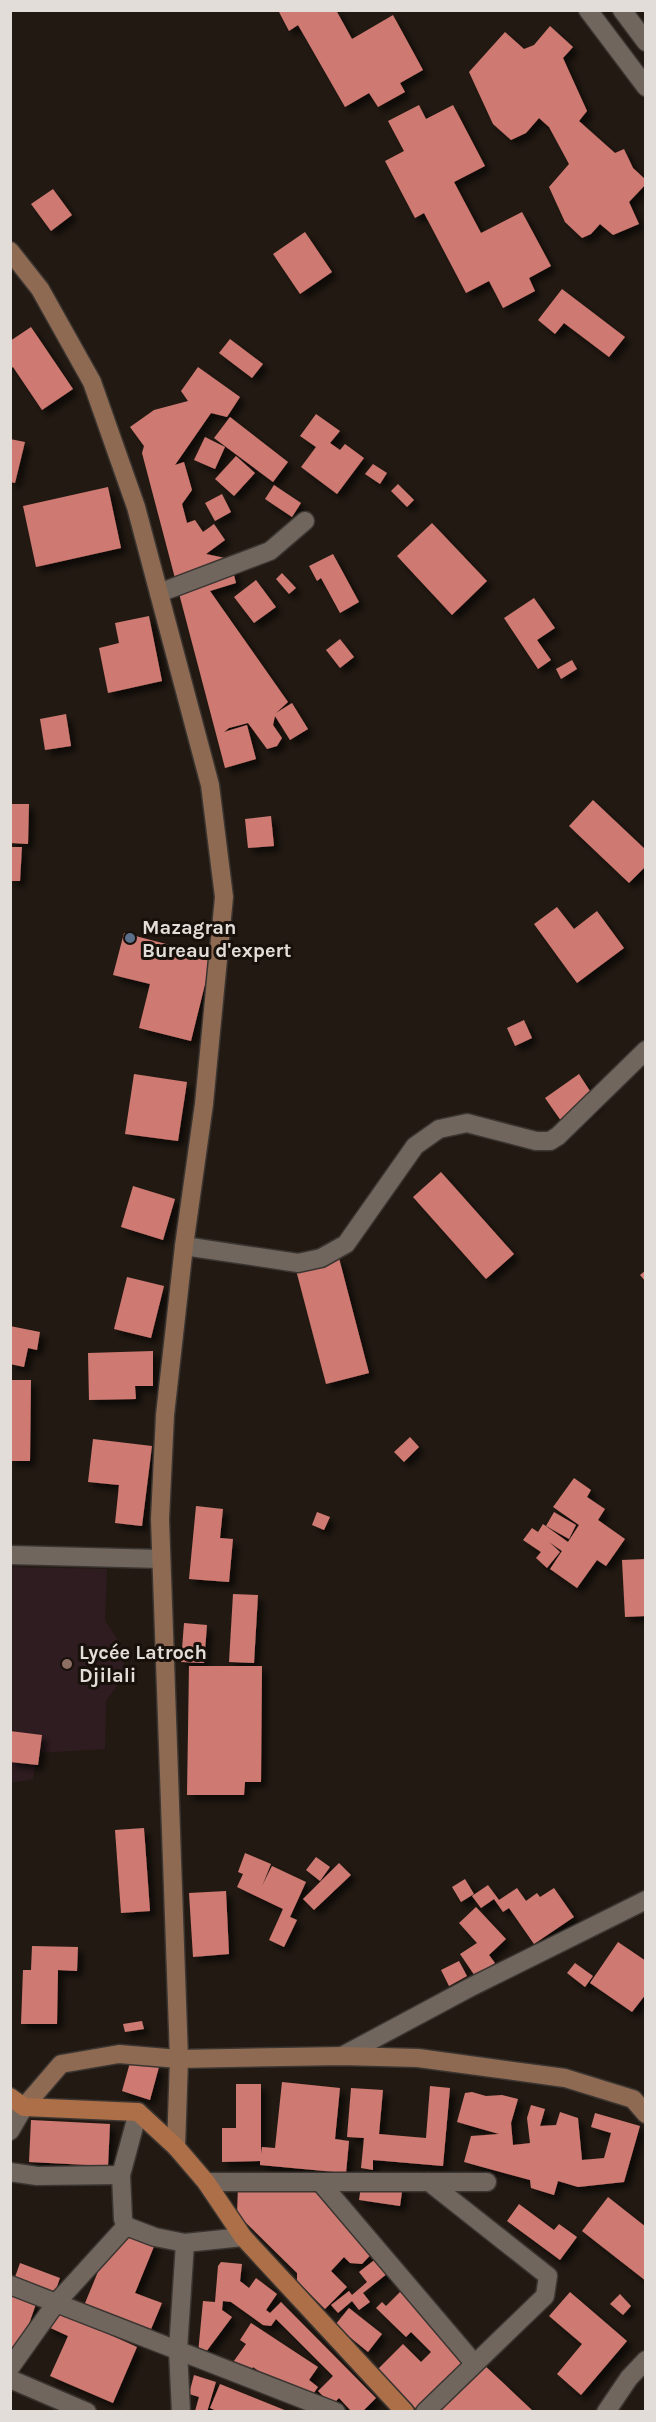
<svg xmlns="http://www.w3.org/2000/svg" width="656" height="2422" font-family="Karla,sans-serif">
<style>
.education{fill:#2f1c20}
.building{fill:#ce7a72;filter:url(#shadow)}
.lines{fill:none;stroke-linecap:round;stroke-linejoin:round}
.minor-casing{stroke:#3b3531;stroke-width:21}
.secondary-casing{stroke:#3b3531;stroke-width:21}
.primary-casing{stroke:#3b3531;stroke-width:21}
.minor{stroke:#70665e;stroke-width:18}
.secondary{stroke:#8e6a52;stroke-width:18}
.primary{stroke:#ad6f47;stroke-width:18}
.service-dot{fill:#5c6f8a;stroke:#18100a;stroke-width:2}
.education-dot{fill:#8d6e63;stroke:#18100a;stroke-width:2}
.labels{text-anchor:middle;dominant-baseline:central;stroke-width:6;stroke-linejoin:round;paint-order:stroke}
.poi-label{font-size:20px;font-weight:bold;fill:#e3ddd9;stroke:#18100a;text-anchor:start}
</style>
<defs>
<filter id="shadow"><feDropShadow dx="5.5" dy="5.5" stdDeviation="3" flood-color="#0009"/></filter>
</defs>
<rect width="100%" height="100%" fill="#221912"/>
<path class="education" d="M11 1567 107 1569 105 1620 124 1650 123 1677 106 1701 105 1749 38 1753 33 1779 11 1783Z"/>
<g class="building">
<path d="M278 10H336L352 39 393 15 423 70 400 83 405 92 378 107 369 93 345 107 298 25 289 31Z"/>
<path d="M550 26 573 47 563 58 587 111 579 121 615 153 624 149 633 168 646 180V184L629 202 639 224 613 235 600 224 591 234 582 238 565 222 549 187 569 164 549 127 539 118 526 133 511 140 493 124 469 72 505 32 524 49 534 45Z"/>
<path d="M419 105 426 119 453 105 485 166 454 182 481 233 522 212 551 266 529 278 535 291 503 308 489 281 466 293 424 213 415 218 385 161 404 151 388 121Z"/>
<path d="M53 189 72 215 51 231 31 204Z"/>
<path d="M305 232 332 272 300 294 273 254Z"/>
<path d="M562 289 625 337 609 357 564 323 555 334 538 320Z"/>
<path d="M31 327 73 389 42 410 13 367 10 369V341Z"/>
<path d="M230 339 263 364 252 378 219 353Z"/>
<path d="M198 367 240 397 227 417 211 413 175 465 184 462 192 490 182 504 187 523 195 520 203 532 214 524 225 540 206 554 230 559 236 583 210 591 288 702 276 713 292 703 308 729 290 740 275 716 273 725 282 738 277 746 267 749 248 723 229 728 224 732 247 725 256 759 225 768 142 453 144 446 130 427 154 410 188 401 181 391Z"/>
<path d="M316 414 340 431 330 443 340 450 345 444 364 458 337 494 301 467 316 447 300 436Z"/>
<path d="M230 417 288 462 273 482 214 438Z"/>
<path d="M205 437 225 447 215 469 194 460Z"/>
<path d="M10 439 25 442 15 483 10 482Z"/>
<path d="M236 456 255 473 234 496 215 479Z"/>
<path d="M373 464 387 473 380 484 365 474Z"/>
<path d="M398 484 414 500 407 507 391 491Z"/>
<path d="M274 485 301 503 292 517 265 499Z"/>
<path d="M108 487 121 548 36 567 23 506Z"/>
<path d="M222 494 231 512 215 521 205 503Z"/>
<path d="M432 523 487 581 452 615 397 556Z"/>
<path d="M333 554 359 602 340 613 321 578 317 581 309 566Z"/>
<path d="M282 573 296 588 289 594 276 579Z"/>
<path d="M256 580 276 607 254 623 234 597Z"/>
<path d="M534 598 555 628 537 640 551 660 538 669 504 618Z"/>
<path d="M149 616 162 681 108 693 99 648 119 643 115 623Z"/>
<path d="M340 639 354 657 340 668 326 650Z"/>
<path d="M572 660 577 669 561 679 556 669Z"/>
<path d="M66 714 71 746 45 750 40 719Z"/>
<path d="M593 800 646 850V866L629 883 569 826Z"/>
<path d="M11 804H29L28 844 10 843Z"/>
<path d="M271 816 274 846 248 848 245 819Z"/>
<path d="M10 847H22L20 881H10Z"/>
<path d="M557 907 574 929 597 911 624 948 577 983 534 924Z"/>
<path d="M124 933 212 956 191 1041 139 1028 150 984 113 975Z"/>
<path d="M524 1020 532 1038 515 1046 507 1028Z"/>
<path d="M134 1074 187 1082 178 1141 125 1134Z"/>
<path d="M579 1074 597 1102 564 1125 545 1098Z"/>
<path d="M441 1172 514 1254 486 1279 413 1197Z"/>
<path d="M133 1186 175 1199 163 1240 121 1227Z"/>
<path d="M339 1258 369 1373 326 1384 296 1270Z"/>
<path d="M646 1270V1282L640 1275Z"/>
<path d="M127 1277 164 1286 151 1338 114 1329Z"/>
<path d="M10 1326 40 1332 37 1350 28 1348 24 1367 10 1364Z"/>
<path d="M153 1351V1386H135L136 1399 89 1400 88 1353Z"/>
<path d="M10 1380H31L30 1461H10Z"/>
<path d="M410 1437 419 1447 404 1462 394 1452Z"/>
<path d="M93 1439 152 1446 142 1526 115 1523 119 1485 88 1482Z"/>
<path d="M574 1478 591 1490 587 1497 605 1509 598 1520 625 1539 606 1566 597 1560 577 1588 550 1569 562 1551 549 1542 560 1552 547 1568 536 1558 541 1552 523 1540 532 1528 538 1532 543 1524 568 1542 579 1525 553 1507Z"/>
<path d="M196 1506 223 1509 220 1538 233 1539 229 1582 189 1579Z"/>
<path d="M317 1512 330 1517 324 1530 312 1525Z"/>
<path d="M554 1512 576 1525 569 1539 546 1526Z"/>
<path d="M646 1559V1616L625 1617 622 1560Z"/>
<path d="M233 1594 258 1595 254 1663 229 1662Z"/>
<path d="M184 1623 207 1625 204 1663 181 1662Z"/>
<path d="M189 1666H262L261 1782H245L244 1795H187Z"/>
<path d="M10 1731 42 1735 38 1765 10 1762Z"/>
<path d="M144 1828 150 1911 121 1913 115 1830Z"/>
<path d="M245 1853 271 1864 262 1886 272 1866 306 1882 290 1917 297 1920 284 1947 269 1940 283 1909 237 1887 243 1874 238 1872Z"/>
<path d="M316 1857 330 1867 320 1881 306 1870Z"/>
<path d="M339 1863 351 1875 314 1910 303 1899Z"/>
<path d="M465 1879 474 1894 461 1902 452 1887Z"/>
<path d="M488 1885 499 1900 517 1888 526 1901 537 1893 540 1897 554 1888 574 1917 534 1944 509 1908 503 1912 494 1899 481 1908 472 1896Z"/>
<path d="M226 1891 229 1954 193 1957 189 1893Z"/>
<path d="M476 1907 506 1939 489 1955 495 1963 475 1976 460 1954 477 1943 459 1923Z"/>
<path d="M618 1942 646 1961V1994L632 2012 590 1983Z"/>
<path d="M32 1946 78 1947 77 1971 58 1970 57 2024H21L23 1970H31Z"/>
<path d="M459 1961 467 1976 449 1986 441 1970Z"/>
<path d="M575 1963 593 1976 585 1987 567 1973Z"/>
<path d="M142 2021 144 2029 125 2032 123 2024Z"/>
<path d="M131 2059 159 2067 150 2100 122 2091Z"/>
<path d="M282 2082 340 2088 335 2139 349 2141 346 2173 260 2165V2161L222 2162V2128H236V2084H261V2154L262 2147 275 2148Z"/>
<path d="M430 2086 450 2088 443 2166 373 2160V2170L361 2168 364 2138 347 2137 351 2088 383 2090 379 2134 426 2138Z"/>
<path d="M472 2092 486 2096 502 2095 518 2099 511 2123 513 2145 530 2143 527 2118 531 2105 545 2109 540 2126 556 2125 560 2112 578 2118 582 2160 604 2158 611 2133 591 2127 595 2113 640 2126 624 2182 578 2187 558 2181 554 2195 531 2188 530 2180 464 2162 471 2136 499 2134 457 2122 465 2093Z"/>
<path d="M31 2120 110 2124 108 2166 29 2162Z"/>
<path d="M362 2179 403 2185 400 2206 359 2200Z"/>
<path d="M312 2182 378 2247 362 2264 350 2263 344 2257 331 2271 347 2287 325 2309 297 2281V2273L237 2214 238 2185Z"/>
<path d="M608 2197 646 2227V2281L582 2231Z"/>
<path d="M519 2204 554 2230 559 2224 577 2237 560 2260 507 2221Z"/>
<path d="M116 2228 155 2244 135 2293 162 2303 149 2334 83 2308Z"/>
<path d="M382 2254 393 2269 363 2293 370 2302 359 2310 352 2301 338 2313 331 2305 349 2291 352 2295 367 2282 359 2272Z"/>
<path d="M221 2262 242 2264 240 2281 249 2288 256 2278 277 2294 266 2310 270 2313 281 2302 376 2398 362 2412H352L339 2398 332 2405 318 2391 333 2376 276 2319 271 2326 263 2325 231 2302 223 2301 222 2310 232 2317 197 2364 203 2301 215 2302 218 2266Z"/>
<path d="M20 2263 60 2278 55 2292 15 2277Z"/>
<path d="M406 2286 472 2352 417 2410 377 2370 403 2344 421 2362 431 2352 411 2332 406 2337 376 2308 382 2302 386 2306Z"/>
<path d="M570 2292 627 2341 581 2395 557 2374 582 2344 549 2316Z"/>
<path d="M620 2294 631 2306 623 2315 610 2304Z"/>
<path d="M10 2295 36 2304 10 2378Z"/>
<path d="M349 2308 382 2334 368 2352 335 2325Z"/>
<path d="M53 2309 137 2347 113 2403 50 2376 68 2336 46 2326Z"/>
<path d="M251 2323 318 2367 309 2380 318 2387 306 2404 253 2367 247 2376 231 2365 246 2344 240 2340Z"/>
<path d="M482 2363 534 2412H438Z"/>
<path d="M194 2375 216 2382 207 2412 195 2411 199 2397 189 2394Z"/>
<path d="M220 2384 287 2411V2412H219L210 2408Z"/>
</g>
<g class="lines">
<defs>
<g id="minor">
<path d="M588 10 646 87"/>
<path d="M622 10 646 42"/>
<path d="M159 593 270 551 305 521"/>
<path d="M184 1246 298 1263 321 1258 346 1244 415 1146 439 1129 467 1123 536 1141H550L558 1136 646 1050"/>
<path d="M10 1555 161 1559"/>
<path d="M342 2056 469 1988 646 1900"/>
<path d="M138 2112 121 2175 123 2219 126 2226 155 2237 185 2243 243 2237"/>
<path d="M10 2131 24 2107"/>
<path d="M10 2172 37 2176 121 2175"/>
<path d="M206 2182H487"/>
<path d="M321 2183 474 2363"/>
<path d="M10 2285 336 2412"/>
<path d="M10 2368 56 2303 126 2226"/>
<path d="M10 2379 87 2412"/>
<path d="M181 2412 178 2350 185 2243"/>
<path d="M425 2412 545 2296 548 2276 429 2182"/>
<path d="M606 2412 629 2378 646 2360"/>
</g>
<g id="secondary">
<path d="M10 251 40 289 92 382 136 507 210 785 224 897 204 1104 184 1246 165 1415 160 1519 179 2059 176 2147"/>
<path d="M24 2107 61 2064 119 2054 179 2059 342 2056 418 2058 565 2078 633 2099 646 2114"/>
</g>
<path id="primary" d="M10 2097 24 2107 138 2112 176 2147 206 2182 243 2237 405 2412"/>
</defs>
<use href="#minor" class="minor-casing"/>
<use href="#secondary" class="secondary-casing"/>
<use href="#primary" class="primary-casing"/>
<use href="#minor" class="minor"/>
<use href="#secondary" class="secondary"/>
<use href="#primary" class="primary"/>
</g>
<circle class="service-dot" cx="130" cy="938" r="6"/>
<circle class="education-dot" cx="67" cy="1664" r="6"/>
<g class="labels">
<g class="poi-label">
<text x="142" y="927">Mazagran<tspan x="142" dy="23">Bureau d'expert</tspan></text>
<text x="79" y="1652">Lycée Latroch<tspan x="79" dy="23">Djilali</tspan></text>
</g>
</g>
<rect width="656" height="2422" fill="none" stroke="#e3ddd9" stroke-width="24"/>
</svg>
